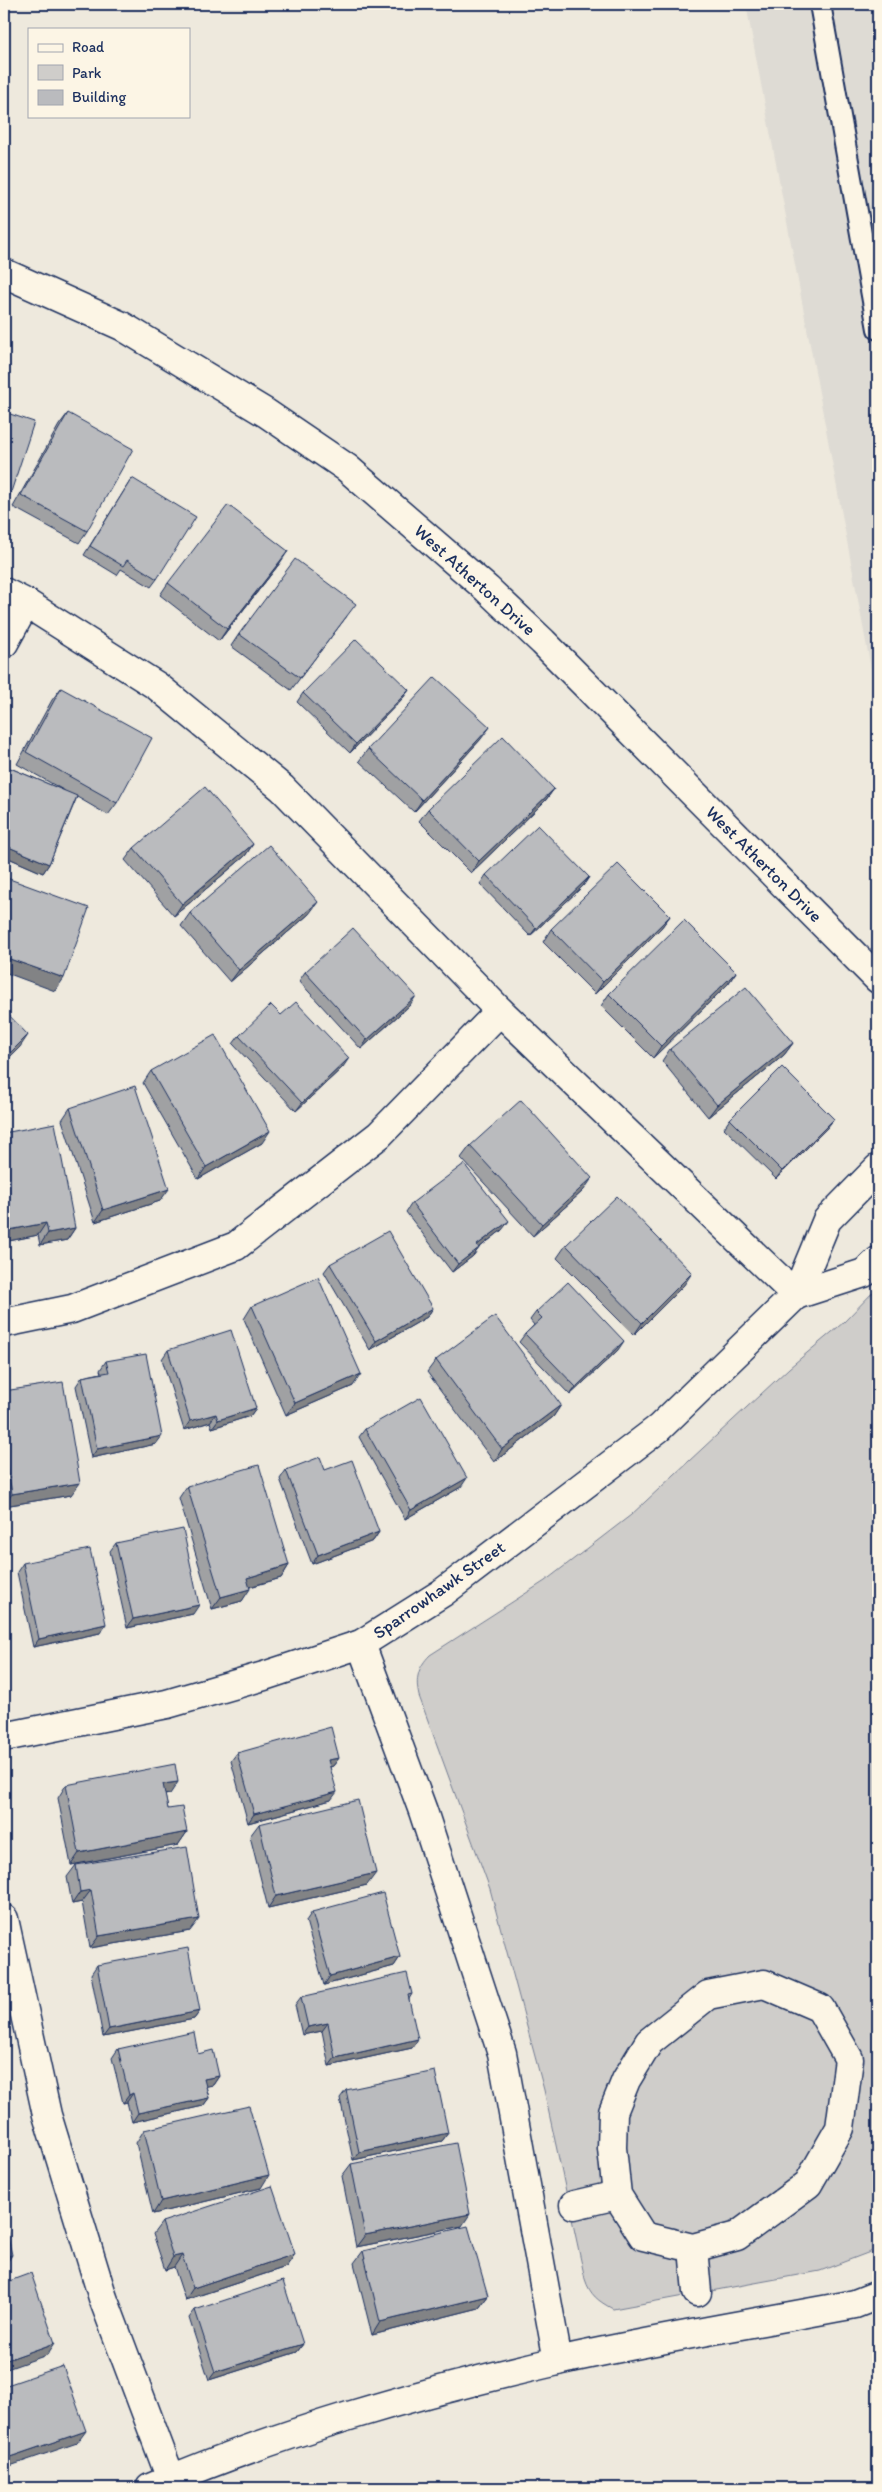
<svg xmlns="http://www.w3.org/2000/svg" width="882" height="2492" font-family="Itim,sans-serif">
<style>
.built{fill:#dedbd4}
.green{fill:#cfcdca;stroke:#757e94}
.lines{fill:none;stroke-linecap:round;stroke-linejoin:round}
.service-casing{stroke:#1b2f5e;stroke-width:24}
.pedestrian-casing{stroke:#1b2f5e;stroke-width:31}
.minor-casing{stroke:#1b2f5e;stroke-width:31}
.tertiary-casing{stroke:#1b2f5e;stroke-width:31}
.service{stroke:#fcf5e5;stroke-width:20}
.pedestrian{stroke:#fcf5e5;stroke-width:28}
.minor{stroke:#fcf5e5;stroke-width:28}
.tertiary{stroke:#fcf5e5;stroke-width:28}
.wall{fill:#a0a1a3;stroke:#1b2f5e}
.shaded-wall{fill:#828385;stroke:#1b2f5e}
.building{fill:#babbbe;stroke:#1b2f5e}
.labels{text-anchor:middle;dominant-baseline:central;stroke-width:4.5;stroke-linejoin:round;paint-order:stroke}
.street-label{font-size:18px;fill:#1b2f5e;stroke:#fcf5e5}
</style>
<rect width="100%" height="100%" fill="#eee9dd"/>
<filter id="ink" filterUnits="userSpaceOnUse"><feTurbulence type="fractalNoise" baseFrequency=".02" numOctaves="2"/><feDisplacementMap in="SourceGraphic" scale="10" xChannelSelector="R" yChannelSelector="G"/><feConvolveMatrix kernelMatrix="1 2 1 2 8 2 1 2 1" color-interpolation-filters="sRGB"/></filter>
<g filter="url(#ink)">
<path class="built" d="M746 4H878V706Z"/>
<path class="green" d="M878 1287V2249L820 2271 613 2309C598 2301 590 2295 585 2279L544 2090 490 1889 419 1696C415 1679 418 1667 430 1655L545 1581 631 1515 789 1368 844 1322Z"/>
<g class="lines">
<defs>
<path id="service" d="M820 4 878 329"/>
<g id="pedestrian">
<path d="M574 2205 617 2195"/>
<path d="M693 2248 643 2236 617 2195 612 2148 613 2112 626 2080 649 2042 708 1995 764 1984 820 2008 849 2059 840 2128 808 2184 737 2236 693 2248 697 2292"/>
</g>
<g id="minor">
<path d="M4 592 26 603 157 686 282 788 500 1011 379 1135 236 1246 72 1309 4 1323"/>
<path d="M4 643 26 603"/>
<path d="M878 1168 827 1220 796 1295 864 1273 878 1261"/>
<path d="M361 1644 423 1811 502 2053 558 2361"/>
<path d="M4 1737 167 1704 264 1676 361 1644 442 1593 659 1428 796 1295 500 1011"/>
<path d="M4 1919 47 2115 103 2298 171 2479"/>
<path d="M150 2488C280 2432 419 2393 558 2361 656 2339 756 2323 855 2304L878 2295"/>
</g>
<path id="tertiary" d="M4 273 122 326 266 413 347 468 487 589 543 642 878 979"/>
</defs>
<use href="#service" class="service-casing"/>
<use href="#pedestrian" class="pedestrian-casing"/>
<use href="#minor" class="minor-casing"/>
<use href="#tertiary" class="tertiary-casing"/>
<use href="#service" class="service"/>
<use href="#pedestrian" class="pedestrian"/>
<use href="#minor" class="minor"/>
<use href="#tertiary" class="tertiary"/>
</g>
<g class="wall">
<path d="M68 413 87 531 79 543 13 507 59 425Z"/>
<path d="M132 478 157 579 151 587 121 569 117 575 84 555Z"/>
<path d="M280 563 219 641 160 595 168 583Z"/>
<path d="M347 616 291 690 231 646 239 634Z"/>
<path d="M61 688 117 803 108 815 77 797 49 864 43 873 4 856V778L10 768 65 791 17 764 52 700Z"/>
<path d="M409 690 403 698 350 753 297 702 303 693Z"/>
<path d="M481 739 414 812 359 761 368 749Z"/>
<path d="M554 789 545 801 471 873 419 821 428 809Z"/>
<path d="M253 844 245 856 174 916 125 860 134 848Z"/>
<path d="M486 875 589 877 583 886 530 936 480 884Z"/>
<path d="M190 913 309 914 230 982 181 926Z"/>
<path d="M670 916 661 928 595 994 543 942 551 929Z"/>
<path d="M305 972 410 1005 361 1049 299 981Z"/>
<path d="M736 972 728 984 653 1058 601 1006 609 994Z"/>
<path d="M281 1015 343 1067 296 1111 233 1044 239 1036Z"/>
<path d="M793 1043 784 1055 708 1117 662 1061 670 1049Z"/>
<path d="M151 1071 262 1143 198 1179 143 1083Z"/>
<path d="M70 1108 160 1201 95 1222 62 1120Z"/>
<path d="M730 1119 827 1128 776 1179 724 1128Z"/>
<path d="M4 1133 75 1228 67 1240 40 1245 38 1235 4 1242Z"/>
<path d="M470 1146 584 1190 533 1236 461 1158Z"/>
<path d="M412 1203 502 1230 479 1248 473 1256 452 1272 406 1212Z"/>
<path d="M566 1245 684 1285 634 1335 557 1258Z"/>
<path d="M330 1264 433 1308 427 1317 370 1350 324 1272Z"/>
<path d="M252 1306 353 1386 286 1415 244 1319Z"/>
<path d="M536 1312 618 1350 570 1395 519 1342 525 1334 534 1325 530 1320Z"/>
<path d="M168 1350 256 1408 250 1416 212 1428 210 1422 184 1430 162 1359Z"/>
<path d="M436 1360 561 1405 553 1417 494 1462 427 1372Z"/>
<path d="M106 1361 156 1444 91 1458 76 1386 82 1377 101 1373 100 1370Z"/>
<path d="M4 1391 71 1495 4 1506Z"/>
<path d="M365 1429 461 1487 405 1519 359 1437Z"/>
<path d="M286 1470H325L379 1532 373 1541 312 1564 280 1479Z"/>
<path d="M187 1486 289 1565 281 1578 250 1587 242 1601 212 1609 179 1498Z"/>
<path d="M116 1543 193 1614 127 1628 110 1551Z"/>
<path d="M23 1563 100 1633 33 1647 17 1572Z"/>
<path d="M237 1753 339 1758 333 1766 330 1767 331 1800 248 1823 231 1761Z"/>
<path d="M66 1785 170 1794 165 1795 168 1809 187 1832 178 1845 71 1865 58 1798Z"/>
<path d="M259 1824 367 1885 268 1908 250 1836Z"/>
<path d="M76 1865 190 1931 90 1948 82 1902 72 1904 67 1877Z"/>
<path d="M312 1912 400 1957 394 1966 324 1985 306 1921Z"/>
<path d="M97 1965 200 2011 194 2019 103 2037 91 1974Z"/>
<path d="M412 1994 409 1999 412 2048 329 2066 322 2031 302 2035 295 2005 301 1997Z"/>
<path d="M118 2049 198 2054 219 2076 213 2085 206 2086 209 2098 203 2106 132 2122 127 2102 123 2103 112 2058Z"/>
<path d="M346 2090 448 2133 442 2141 353 2160 340 2098Z"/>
<path d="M144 2130 261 2188 153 2214 136 2143Z"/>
<path d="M351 2164 462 2226 356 2247 342 2176Z"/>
<path d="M162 2222 295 2254 286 2267 185 2300 174 2267 165 2270 153 2234Z"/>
<path d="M363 2251 488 2296 479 2308 372 2335 354 2263Z"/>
<path d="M195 2310 303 2344 297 2352 209 2380 189 2318Z"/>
</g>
<g class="shaded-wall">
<path d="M4 493 10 495 4 504Z"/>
<path d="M288 551 280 563 219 641 227 629Z"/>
<path d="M409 690 403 698 350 753 356 744Z"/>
<path d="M490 727 481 739 414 812 422 800Z"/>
<path d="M554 789 545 801 471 873 479 861Z"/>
<path d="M253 844 245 856 174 916 182 904Z"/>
<path d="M4 845 49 864 43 873 4 856Z"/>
<path d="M589 877 583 886 530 936 536 928Z"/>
<path d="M318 902 309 914 230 982 239 970Z"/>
<path d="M670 916 661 928 595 994 603 982Z"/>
<path d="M4 957 64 978 55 991 4 972Z"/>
<path d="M736 972 728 984 653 1058 661 1046Z"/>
<path d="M416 996 410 1005 361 1049 367 1040Z"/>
<path d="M28 1035 20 1047 4 1063V1059Z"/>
<path d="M793 1043 784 1055 708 1117 717 1105Z"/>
<path d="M349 1058 343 1067 296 1111 302 1103Z"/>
<path d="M834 1119 827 1128 776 1179 782 1171Z"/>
<path d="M270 1131 262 1143 198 1179 206 1167Z"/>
<path d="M592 1178 584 1190 533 1236 542 1224Z"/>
<path d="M169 1189 160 1201 95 1222 103 1210Z"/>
<path d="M509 1221 502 1230 471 1254 477 1245Z"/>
<path d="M46 1223 38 1235 4 1242V1231Z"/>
<path d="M75 1228 67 1240 40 1245 48 1233Z"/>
<path d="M479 1248 473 1256 452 1272 458 1264Z"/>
<path d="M692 1273 684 1285 634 1335 642 1323Z"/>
<path d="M433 1308 427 1317 370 1350 376 1341Z"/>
<path d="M624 1341 618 1350 570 1395 576 1387Z"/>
<path d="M361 1374 353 1386 286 1415 295 1403Z"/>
<path d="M561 1405 553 1417 494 1462 502 1449Z"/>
<path d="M256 1408 250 1416 212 1428 218 1420Z"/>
<path d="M216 1414 210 1422 184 1430 190 1421Z"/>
<path d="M162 1436 156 1444 91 1458 97 1449Z"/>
<path d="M467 1478 461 1487 405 1519 411 1510Z"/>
<path d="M80 1483 71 1495 4 1506 12 1494Z"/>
<path d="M379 1532 373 1541 312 1564 318 1555Z"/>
<path d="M289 1565 281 1578 238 1590 247 1578Z"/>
<path d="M250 1589 242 1601 212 1609 221 1597Z"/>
<path d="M199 1605 193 1614 127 1628 133 1619Z"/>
<path d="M106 1624 100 1633 33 1647 39 1639Z"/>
<path d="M339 1758 333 1766 322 1769 328 1760Z"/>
<path d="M178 1782 170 1794 155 1796 163 1784Z"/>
<path d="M337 1792 331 1800 248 1823 254 1814Z"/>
<path d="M187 1832 178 1845 71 1865 79 1853Z"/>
<path d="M376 1873 367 1885 268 1908 276 1896Z"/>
<path d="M91 1890 82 1902 72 1904 80 1892Z"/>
<path d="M199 1919 190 1931 90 1948 99 1936Z"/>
<path d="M400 1957 394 1966 324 1985 330 1976Z"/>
<path d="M200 2011 194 2019 103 2037 109 2029Z"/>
<path d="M328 2023 322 2031 302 2035 308 2027Z"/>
<path d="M418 2039 412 2048 329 2066 335 2058Z"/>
<path d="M219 2076 213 2085 198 2088 204 2079Z"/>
<path d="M133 2093 127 2102 123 2103 129 2095Z"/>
<path d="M209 2098 203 2106 132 2122 138 2113Z"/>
<path d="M448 2133 442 2141 353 2160 359 2152Z"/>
<path d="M269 2175 261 2188 153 2214 161 2201Z"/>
<path d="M470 2214 462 2226 356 2247 365 2235Z"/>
<path d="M295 2254 286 2267 185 2300 193 2288Z"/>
<path d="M12 2255 6 2264H4V2257Z"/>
<path d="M182 2255 174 2267 165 2270 173 2257Z"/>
<path d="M488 2296 479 2308 372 2335 380 2322Z"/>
<path d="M55 2343 47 2355 4 2370V2361Z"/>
<path d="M303 2344 297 2352 209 2380 215 2372Z"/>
<path d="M86 2431 77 2443 4 2468V2459Z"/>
</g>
<g class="building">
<path d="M4 412 34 422 10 495 4 493Z"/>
<path d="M68 413 133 449 87 531 21 495Z"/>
<path d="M132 478 196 517 157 579 127 560 123 566 90 546Z"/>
<path d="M228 505 288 551 227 629 168 583Z"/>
<path d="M295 559 356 604 300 678 239 634Z"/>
<path d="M356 639 409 690 356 744 303 693Z"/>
<path d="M435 677 490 727 422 800 368 749Z"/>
<path d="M61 688 152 738 117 803 26 752Z"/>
<path d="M503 736 554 789 479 861 428 809Z"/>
<path d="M10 768 77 796 49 864 4 845V784Z"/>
<path d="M205 787 253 844 182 904 134 848Z"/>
<path d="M538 825 589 877 536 928 486 875Z"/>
<path d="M269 845 318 902 239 970 190 913Z"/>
<path d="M618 864 670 916 603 982 551 929Z"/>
<path d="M4 877 89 908 64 978 4 957Z"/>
<path d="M684 920 736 972 661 1046 609 994Z"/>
<path d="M353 928 416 996 367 1040 305 972Z"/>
<path d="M746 987 793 1043 717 1105 670 1049Z"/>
<path d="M296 1002 349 1058 302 1103 239 1036 271 1005 281 1015Z"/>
<path d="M4 1010 28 1035 4 1059Z"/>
<path d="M215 1035 270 1131 206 1167 151 1071Z"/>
<path d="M782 1067 834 1119 782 1171 730 1119Z"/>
<path d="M135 1086 169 1189 103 1210 70 1108Z"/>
<path d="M521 1100 592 1178 542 1224 470 1146Z"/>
<path d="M55 1123 75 1228 48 1233 46 1223 4 1231V1133Z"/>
<path d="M464 1164 509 1221 477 1245 479 1248 458 1264 412 1203Z"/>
<path d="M617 1196 692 1273 642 1323 566 1245Z"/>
<path d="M388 1231 433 1308 376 1341 330 1264Z"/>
<path d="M318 1277 361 1374 295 1403 252 1306Z"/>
<path d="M568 1282 624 1341 576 1387 525 1334 542 1318 536 1312Z"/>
<path d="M495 1316 561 1405 502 1449 436 1360Z"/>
<path d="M231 1330 256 1408 218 1420 216 1414 190 1421 168 1350Z"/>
<path d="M146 1354 162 1436 97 1449 82 1377 109 1372 106 1361Z"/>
<path d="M63 1382 80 1483 12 1494 4 1444V1391Z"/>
<path d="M421 1397 467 1478 411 1510 365 1429Z"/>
<path d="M320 1457 325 1470 352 1460 379 1532 318 1555 286 1470Z"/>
<path d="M259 1465 289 1565 247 1578 250 1589 221 1597 187 1486Z"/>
<path d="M183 1529 199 1605 133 1619 116 1543Z"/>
<path d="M90 1549 106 1624 39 1639 23 1563Z"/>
<path d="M331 1727 339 1758 328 1760 337 1792 254 1814 237 1753Z"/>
<path d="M175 1764 178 1782 163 1784 168 1809 182 1807 187 1832 79 1853 66 1785Z"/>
<path d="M358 1800 376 1873 276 1896 259 1824Z"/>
<path d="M187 1847 199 1919 99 1936 91 1890 80 1892 76 1865Z"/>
<path d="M383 1893 400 1957 330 1976 312 1912Z"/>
<path d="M188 1948 200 2011 109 2029 97 1965Z"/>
<path d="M407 1973 412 1994 408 1995 418 2039 335 2058 328 2023 308 2027 301 1997Z"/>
<path d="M194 2032 198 2054 213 2050 219 2076 204 2079 209 2098 138 2113 133 2093 129 2095 118 2049Z"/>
<path d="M435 2071 448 2133 359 2152 346 2090Z"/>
<path d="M249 2106 269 2175 161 2201 144 2130Z"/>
<path d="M456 2143 470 2214 365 2235 351 2164Z"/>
<path d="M4 2161 6 2171H4Z"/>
<path d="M272 2186 295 2254 193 2288 182 2255 173 2257 162 2222Z"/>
<path d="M4 2219 12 2255 4 2257Z"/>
<path d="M468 2226 488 2296 380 2322 363 2251Z"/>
<path d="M31 2273 55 2343 4 2361V2283Z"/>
<path d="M283 2281 303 2344 215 2372 195 2310Z"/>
<path d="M63 2366 86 2431 4 2459V2386Z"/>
</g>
</g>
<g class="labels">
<g class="street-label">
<text transform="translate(475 580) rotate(42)">West Atherton Drive</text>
<text transform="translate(764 864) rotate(45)">West Atherton Drive</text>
<text transform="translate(439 1590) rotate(-35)">Sparrowhawk Street</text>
</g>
</g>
<rect width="882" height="2492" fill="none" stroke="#fcf5e5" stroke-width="20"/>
<rect x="10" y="10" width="862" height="2472" fill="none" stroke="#1b2f5e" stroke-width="2" filter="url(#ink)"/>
<rect x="28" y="28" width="162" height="90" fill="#fcf5e5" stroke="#a2a6af"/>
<rect x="38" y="44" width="25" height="8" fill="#fcf5e5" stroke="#a2a6af"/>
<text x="72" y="52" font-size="15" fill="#1b2f5e">Road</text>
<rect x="38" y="65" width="25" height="15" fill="#cfcdca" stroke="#a2a6af"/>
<text x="72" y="78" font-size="15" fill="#1b2f5e">Park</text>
<rect x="38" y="90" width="25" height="15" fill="#babbbe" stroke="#a2a6af"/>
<text x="72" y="102" font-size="15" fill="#1b2f5e">Building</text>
</svg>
